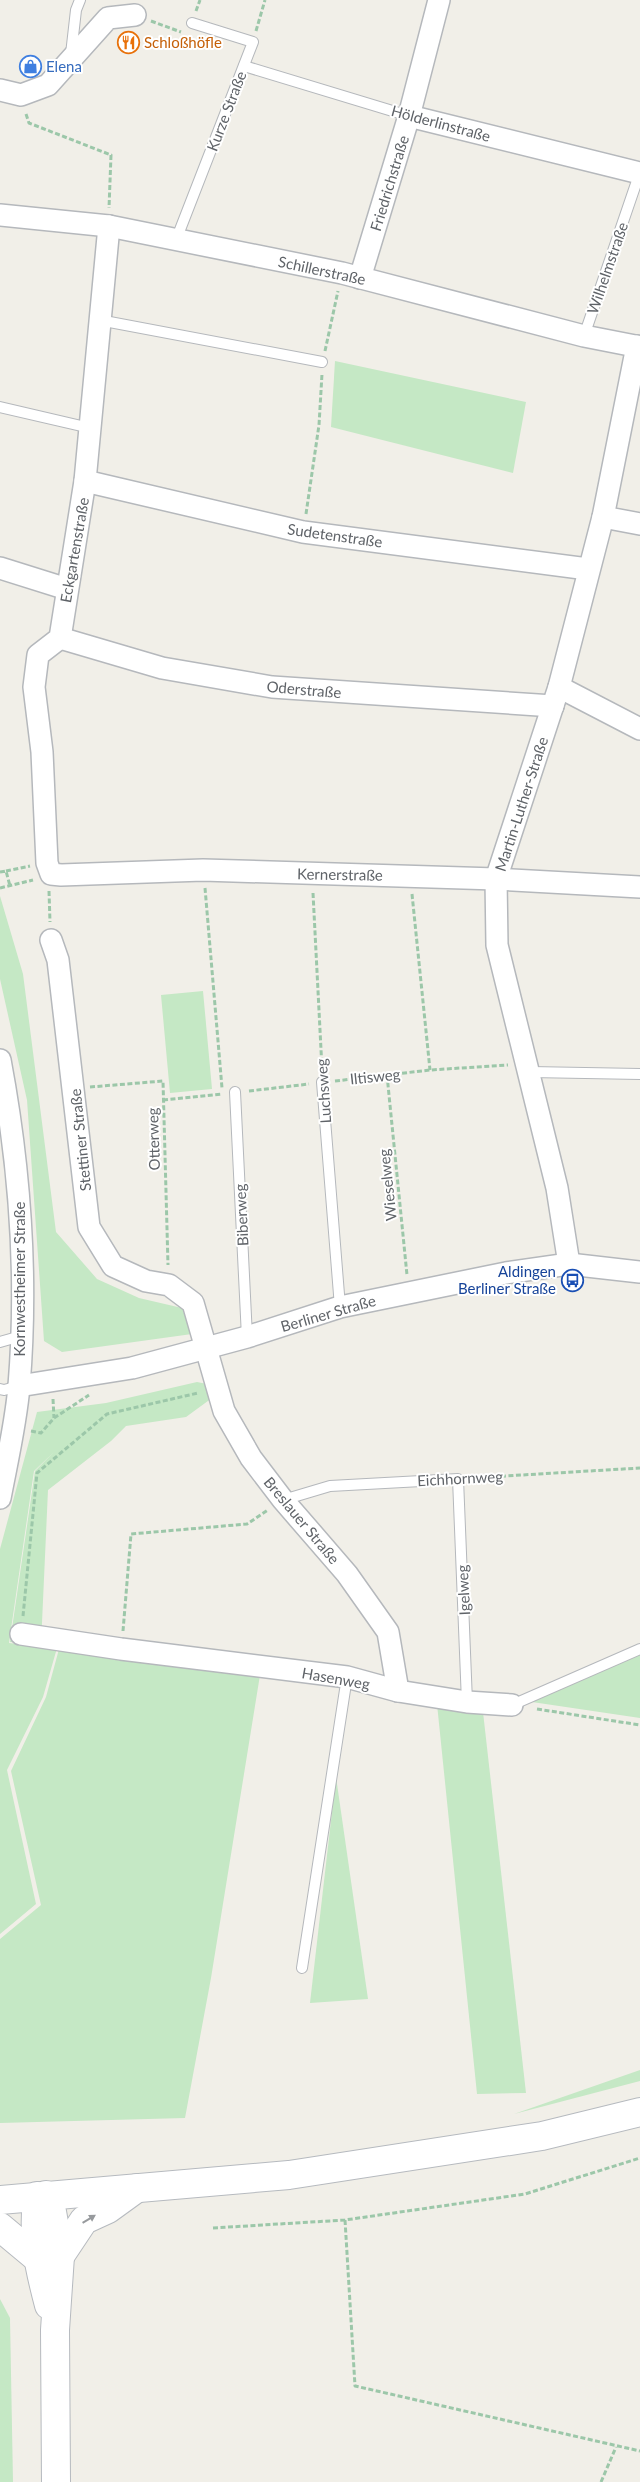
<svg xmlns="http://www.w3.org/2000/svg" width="640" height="2482" font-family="Lato,sans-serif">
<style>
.green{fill:#c5e8c5}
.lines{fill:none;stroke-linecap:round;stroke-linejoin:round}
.service-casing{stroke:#b5b8bc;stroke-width:12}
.minor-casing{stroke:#b5b8bc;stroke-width:24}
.secondary-casing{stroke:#b6babf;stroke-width:30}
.path{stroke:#9cc7a9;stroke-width:3;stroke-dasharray:5 2.5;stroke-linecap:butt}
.service{stroke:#fff;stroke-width:10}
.minor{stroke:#fff;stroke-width:21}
.secondary{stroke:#fff;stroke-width:28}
.oneway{fill:#979a9d}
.labels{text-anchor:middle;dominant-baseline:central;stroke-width:4;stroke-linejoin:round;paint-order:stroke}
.food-label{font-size:15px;fill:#c56008;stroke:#fff;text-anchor:start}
.shop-label{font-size:15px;fill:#366cbe;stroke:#fff;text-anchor:start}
.street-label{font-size:15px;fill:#5f6368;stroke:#fff}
.transit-label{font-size:15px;fill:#164399;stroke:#fff;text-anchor:end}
</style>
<rect width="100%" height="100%" fill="#f1efe8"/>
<g class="green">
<path d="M335 361 526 402 513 473 331 427Z"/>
<path d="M0 896 23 974 56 1232 97 1279 139 1298 182 1308 192 1334 62 1352 44 1341 27 1100 0 979Z"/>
<path d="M203 991 212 1089 170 1093 161 995Z"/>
<path d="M197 1382 207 1384 212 1398 186 1417 126 1426 111 1441 48 1490 41 1645 10 1642 35 1471 54 1452 34 1471 9 1643 57 1648 43 1697 7 1770 36 1904 0 1934V1549L37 1412 106 1403Z"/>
<path d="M59 1649 260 1675 211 1978 185 2118 0 2123V1939L41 1905 11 1771 46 1697Z"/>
<path d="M640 1654V1718L532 1702Z"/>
<path d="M437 1704 483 1712 526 2093 477 2094Z"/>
<path d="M336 1777 368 1999 310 2003Z"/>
<path d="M640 2070V2081L514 2114Z"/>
<path d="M0 2299 10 2318 13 2482H0Z"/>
</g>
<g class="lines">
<defs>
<g id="service">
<path d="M71 54 76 10 80 0"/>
<path d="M244 66 409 116"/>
<path d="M176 240 253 42 192 23"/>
<path d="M99 320 322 362"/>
<path d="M584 336 640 172"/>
<path d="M0 407 90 428"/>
<path d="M530 1072 640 1074"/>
<path d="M322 1082 340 1307"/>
<path d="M235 1092 247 1337"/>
<path d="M0 1342 21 1336"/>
<path d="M0 1389 4 1390 19 1386"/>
<path d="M283 1500 330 1486 458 1479 467 1702"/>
<path d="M512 1705 640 1649"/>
<path d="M302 1968 347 1677"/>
</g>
<g id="minor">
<path d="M0 90 21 95 48 85 108 18 135 15"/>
<path d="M409 116 640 173"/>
<path d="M0 215 109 226 342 273 584 336 640 347"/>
<path d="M109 226 85 481 60 638 38 655 34 687 42 752 47 863 51 874 61 875 203 870 496 879 640 887"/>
<path d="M360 278 409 116 439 0"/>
<path d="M85 481 303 532 588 569"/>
<path d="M603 517 640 524"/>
<path d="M0 568 67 589"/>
<path d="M60 638 162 668 272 687 553 706"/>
<path d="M559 687 640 729"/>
<path d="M51 940 58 960 89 1227 113 1266 146 1281 169 1285 193 1303 224 1411 251 1458 283 1500 347 1574 388 1632 398 1691"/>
<path d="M0 1060C20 1167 28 1276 19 1386 16 1423 7 1461 0 1498"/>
<path d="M569 1264 557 1188 497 945 496 879 559 687 603 517 637 346"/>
<path d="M19 1386 132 1368 247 1337 340 1307 506 1273 569 1264 640 1272"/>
<path d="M21 1634 121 1649 347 1677 398 1691 467 1702 512 1705"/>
</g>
<g id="secondary">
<path d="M46 2195 52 2212 60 2256 55 2330 56 2482"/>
<path d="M37 2196C33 2239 38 2264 49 2305"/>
<path d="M0 2200 289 2175 542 2136 640 2112"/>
<path d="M0 2227 36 2257"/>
<path d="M60 2256 84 2220 108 2209 137 2188"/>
</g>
</defs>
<use href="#service" class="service-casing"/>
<use href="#minor" class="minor-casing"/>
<use href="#secondary" class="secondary-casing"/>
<g class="path">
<path d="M196 11 200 0"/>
<path d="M151 21 181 32"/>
<path d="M256 31 265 0"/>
<path d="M26 114 29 123 111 155 109 208"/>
<path d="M325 351 338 291"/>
<path d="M306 514 319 425 322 374"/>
<path d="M6 871 30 866"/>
<path d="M0 872 6 871 10 886"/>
<path d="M0 888 33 880"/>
<path d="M205 888 222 1088"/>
<path d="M49 891 50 922"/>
<path d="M313 893 322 1069"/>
<path d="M412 894 430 1070"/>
<path d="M387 1075 407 1275"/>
<path d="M335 1081 430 1070 508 1065"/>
<path d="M90 1087 163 1081 168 1265"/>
<path d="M249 1091 309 1084"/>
<path d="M163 1100 222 1094"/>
<path d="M53 1399 54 1418"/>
<path d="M31 1431 41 1433 54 1418 89 1395"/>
<path d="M471 1478 640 1468"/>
<path d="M23 1616 37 1473 107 1414 198 1393"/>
<path d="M123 1631 131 1534 247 1524 268 1510"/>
<path d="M537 1709 640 1725"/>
<path d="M345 2220 355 2386 640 2451"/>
<path d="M213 2228 345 2220 525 2194 640 2158"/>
<path d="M601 2482 616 2447"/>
</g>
<use href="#service" class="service"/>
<use href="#minor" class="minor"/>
<use href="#secondary" class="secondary"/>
</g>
<defs><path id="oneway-solid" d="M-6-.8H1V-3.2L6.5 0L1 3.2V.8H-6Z" transform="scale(1.25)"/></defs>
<use class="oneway" href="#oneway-solid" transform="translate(89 2219) rotate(-31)"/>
<defs>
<symbol id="restaurant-ring" viewBox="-11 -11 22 22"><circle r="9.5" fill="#fff" stroke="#e8710a" stroke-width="1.5"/><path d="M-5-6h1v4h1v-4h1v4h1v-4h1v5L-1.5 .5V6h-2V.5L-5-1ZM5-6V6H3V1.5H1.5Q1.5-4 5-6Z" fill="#e8710a"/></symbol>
<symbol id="shop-ring" viewBox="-11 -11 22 22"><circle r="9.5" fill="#fff" stroke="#3f7fe0" stroke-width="1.5"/><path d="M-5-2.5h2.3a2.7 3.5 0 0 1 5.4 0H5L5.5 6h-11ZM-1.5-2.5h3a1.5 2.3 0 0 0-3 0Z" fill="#3f7fe0"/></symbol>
<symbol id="bus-ring" viewBox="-11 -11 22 22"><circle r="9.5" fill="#fff" stroke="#1a4fb4" stroke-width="1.5"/><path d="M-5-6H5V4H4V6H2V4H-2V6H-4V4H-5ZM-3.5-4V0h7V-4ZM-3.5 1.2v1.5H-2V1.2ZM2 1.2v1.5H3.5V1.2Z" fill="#1a4fb4"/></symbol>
</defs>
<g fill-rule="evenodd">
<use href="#restaurant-ring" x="116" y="30" width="25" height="25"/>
<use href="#shop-ring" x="18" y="54" width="25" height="25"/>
<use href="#bus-ring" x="560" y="1268" width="25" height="25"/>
</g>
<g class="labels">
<g class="food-label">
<text x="144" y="42">Schloßhöfle</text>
</g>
<g class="shop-label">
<text x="46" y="66">Elena</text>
</g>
<g class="street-label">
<text transform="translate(226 111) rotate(-69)">Kurze Straße</text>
<text transform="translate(441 123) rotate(15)">Hölderlinstraße</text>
<text transform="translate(389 183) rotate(-73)">Friedrichstraße</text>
<text transform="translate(607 268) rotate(-71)">Wilhelmstraße</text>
<text transform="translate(322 270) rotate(12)">Schillerstraße</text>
<text transform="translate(335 535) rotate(8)">Sudetenstraße</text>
<text transform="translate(74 550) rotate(-80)">Eckgartenstraße</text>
<text transform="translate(304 689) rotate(5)">Oderstraße</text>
<text transform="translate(521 804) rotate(-72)">Martin-Luther-Straße</text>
<text transform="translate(340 874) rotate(1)">Kernerstraße</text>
<text transform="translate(375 1076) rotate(-6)">Iltisweg</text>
<text transform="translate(323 1091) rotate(-94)">Luchsweg</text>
<text transform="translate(153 1139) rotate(-92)">Otterweg</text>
<text transform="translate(80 1140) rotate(-96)">Stettiner Straße</text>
<text transform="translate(387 1185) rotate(-96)">Wieselweg</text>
<text transform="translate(241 1215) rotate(-93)">Biberweg</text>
<text transform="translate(19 1279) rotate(-90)">Kornwestheimer Straße</text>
<text transform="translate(328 1313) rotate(-16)">Berliner Straße</text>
<text transform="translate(460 1478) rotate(-3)">Eichhornweg</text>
<text transform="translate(302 1520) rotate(50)">Breslauer Straße</text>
<text transform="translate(463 1590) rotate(-93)">Igelweg</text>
<text transform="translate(336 1678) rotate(10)">Hasenweg</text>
</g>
<g class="transit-label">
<text x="556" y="1271">Aldingen<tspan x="556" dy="17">Berliner Straße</tspan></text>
</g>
</g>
</svg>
